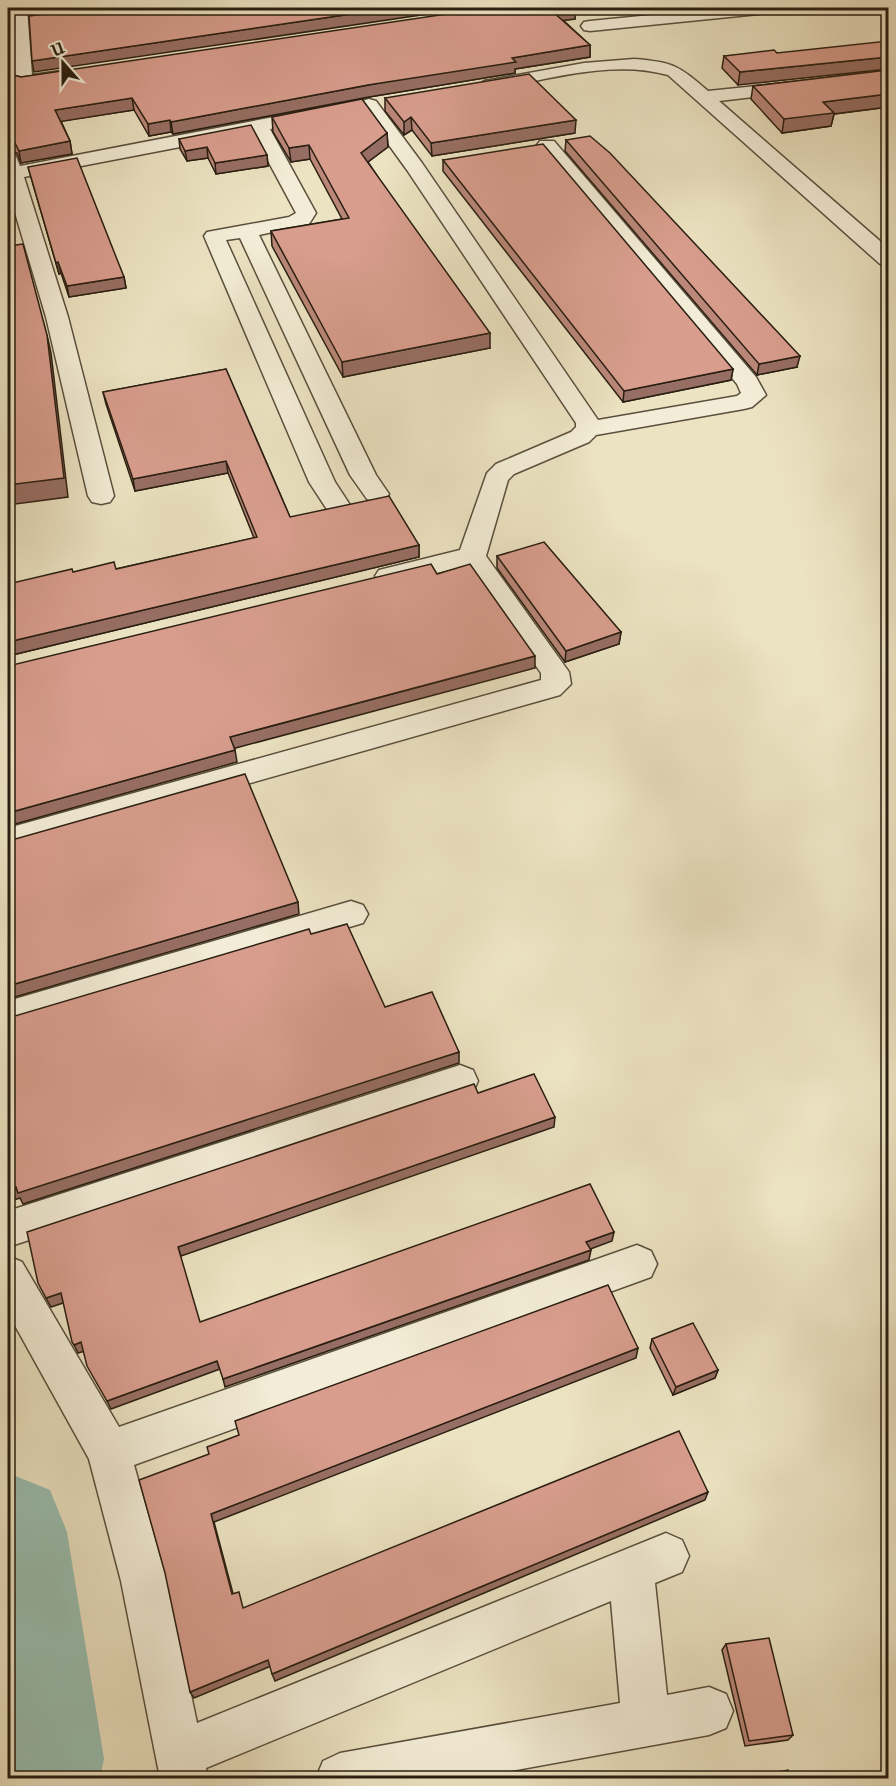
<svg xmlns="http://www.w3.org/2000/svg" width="896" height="1786" font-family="'IM FELL French Canon',serif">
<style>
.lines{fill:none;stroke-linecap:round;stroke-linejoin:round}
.river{fill:#99beb0;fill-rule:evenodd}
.minor-casing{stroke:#5a4f3d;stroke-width:3}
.minor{fill:#f3edd7;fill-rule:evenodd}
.wall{fill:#ba8779;stroke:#291e11;stroke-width:1.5}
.shaded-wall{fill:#976e63;stroke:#291e11;stroke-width:1.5}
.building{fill:#d89d8d;stroke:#291e11;stroke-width:1.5}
</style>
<rect width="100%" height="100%" fill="#ece3c2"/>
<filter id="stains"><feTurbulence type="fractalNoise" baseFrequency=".00333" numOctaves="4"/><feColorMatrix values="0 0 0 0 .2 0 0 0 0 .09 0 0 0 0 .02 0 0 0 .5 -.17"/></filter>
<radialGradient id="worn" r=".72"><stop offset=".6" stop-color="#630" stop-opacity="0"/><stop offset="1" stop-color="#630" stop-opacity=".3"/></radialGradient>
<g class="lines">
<path class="river" d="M8 1473 50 1490 67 1532 104 1759 100 1778H8Z"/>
<defs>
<g id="minor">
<path d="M11 8H27L32 75 61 71 67 72 70 76 67 80 23 87 17 86 14 82Z"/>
<path d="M723 8H776L768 13 590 31 584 30 581 26 584 22 590 21Z"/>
<path d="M634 59C674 62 679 66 708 91L796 82 802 83 805 87 802 91 796 92 719 101 888 248V265L880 264 668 75C611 59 546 80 490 90L484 89 481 85 484 81 490 80 584 63Z"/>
<path d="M369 99 376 101 422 163 598 420 737 396 741 393 737 384 540 149 537 145 540 141H554L756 377 766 395 752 407 744 409 596 435 589 442 514 474 508 480 486 556 569 672 571 684 560 695 8 852V828L541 680V673L465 566 389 585 379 582 375 576 379 570 460 550 487 473 496 464 571 432 576 427V423L407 170 360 105 362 101Z"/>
<path d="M315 109 322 111 324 115 322 119 270 129 316 213 309 224 259 235 376 475 389 494 385 499 376 502 367 499 350 475 240 238 226 240 335 482 350 505 346 511 337 513 328 511 309 482 204 236 207 232 289 217 296 213 253 133 24 177 68 317 114 496 110 502 101 504 92 502 88 496 46 317 8 189V152L15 154 20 166Z"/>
<path d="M351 901 363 905 368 914 363 923 8 1029V1001Z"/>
<path d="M460 1065 473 1070 478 1081 473 1092 8 1247V1211Z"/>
<path d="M637 1245 651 1251 657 1264 651 1277 134 1465 167 1581 197 1723 666 1533 682 1540 689 1556 682 1572 655 1583 667 1695 709 1687 726 1694 733 1711 726 1728 709 1735 472 1778H316L323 1761 340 1753 620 1703 611 1601 206 1768 208 1778H160L121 1581 89 1459 8 1313V1256L22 1262 119 1427Z"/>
</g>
</defs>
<use href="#minor" class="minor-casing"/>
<use href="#minor" class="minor"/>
</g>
<g class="wall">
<path d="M8 8H9L11 74 13 75 21 77 576 8 575 19 563 20 590 45V57L515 69V73L369 97 173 134 171 132 149 136 134 110 61 121 70 141 72 154 21 163 17 153 9 150 8 151Z"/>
<path d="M777 53 738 85 722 68 724 56Z"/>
<path d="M888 70V107L834 114 831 126 782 133 751 99 753 86Z"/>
<path d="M385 98 575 133 432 156 412 130 404 135 385 111Z"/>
<path d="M272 117 387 133 388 147 368 162 490 348 343 377 272 246 271 231 342 219 310 159 291 162 273 132Z"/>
<path d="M179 139 267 155 268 166 216 174 208 158 187 161 180 149Z"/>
<path d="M566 140 797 367 757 375 565 151Z"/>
<path d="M443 160 733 369 731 380 623 402 443 171Z"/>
<path d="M28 167 124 277 126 288 69 297 61 273 59 274Z"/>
<path d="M226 369 290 517 419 545V557L8 656V584L73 572 116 569 254 538 228 473 135 491 106 404 103 392Z"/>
<path d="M497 556 621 632 619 644 565 662 497 568Z"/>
<path d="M652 1339 718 1370 715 1378 673 1395 650 1348Z"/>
<path d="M726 1644 793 1735 788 1740 745 1746 722 1650Z"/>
</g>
<g class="shaded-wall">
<path d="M8 8H9L12 82 9 70Z"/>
<path d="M29 8H74L30 13Z"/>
<path d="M392 8H469L34 72 32 61Z"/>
<path d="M576 8 575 19 552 22V11Z"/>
<path d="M590 45V57L515 69V73L369 97 173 134 171 122 512 58Z"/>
<path d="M888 57V69L738 85 740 72Z"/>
<path d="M888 94V107L834 114 831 126 782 133 784 119 823 102Z"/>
<path d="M132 98 134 110 58 122 55 110Z"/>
<path d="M411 117 412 130 404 135V122Z"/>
<path d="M170 120 171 132 149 136 148 124Z"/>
<path d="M576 120 575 133 432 156 431 143Z"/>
<path d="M387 133 388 147 361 167V153Z"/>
<path d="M70 141 72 154 21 163 19 151Z"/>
<path d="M309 145 310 159 291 162 289 148Z"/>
<path d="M207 147 208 158 187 161 185 151Z"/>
<path d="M267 155 268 166 216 174 215 163Z"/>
<path d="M58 262 61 273 59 274 56 263Z"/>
<path d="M124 277 126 288 69 297 67 286Z"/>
<path d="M490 333V348L343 377 342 362Z"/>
<path d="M47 335 51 353 68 497 8 505V485Z"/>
<path d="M800 356 797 367 757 375 759 364Z"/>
<path d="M733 369 731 380 623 402 624 391Z"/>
<path d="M226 461 228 473 135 491 133 479Z"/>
<path d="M419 545V557L8 656V642Z"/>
<path d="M621 632 619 644 565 662 566 651Z"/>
<path d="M535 656V668L232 749 230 737Z"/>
<path d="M235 750 237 762 8 826V813Z"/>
<path d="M298 902 299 914 8 999V986Z"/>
<path d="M459 1052V1063L23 1204 20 1198 8 1202V1190Z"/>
<path d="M555 1117 554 1127 181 1256 178 1247Z"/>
<path d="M614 1232 612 1241 585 1251 586 1242Z"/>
<path d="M591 1250 589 1260 225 1387 223 1379Z"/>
<path d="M61 1293 66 1302 51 1307 46 1298Z"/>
<path d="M81 1342 85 1351 78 1353 74 1345Z"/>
<path d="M638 1348 636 1358 214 1522 235 1601 232 1594 211 1514Z"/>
<path d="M217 1361 220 1369 111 1409 107 1401Z"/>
<path d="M718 1370 715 1378 673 1395 676 1387Z"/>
<path d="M8 1393 11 1399 8 1402Z"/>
<path d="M708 1492 705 1500 275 1681 272 1674Z"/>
<path d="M268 1660 271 1666 194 1698 190 1692Z"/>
</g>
<g class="building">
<path d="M92 8H392L32 61 29 16Z"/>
<path d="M487 8H573L552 11 590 45 512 58 516 62 368 85 171 122 170 120 148 124 132 98 55 110 70 141 19 151 14 141 8 138V27L9 70 13 75 21 77Z"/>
<path d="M888 41V57L740 72 724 56 774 50 777 53Z"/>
<path d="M888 70V94L823 102 834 113 784 119 753 86Z"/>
<path d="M529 74 576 120 431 143 411 117 404 122 385 98Z"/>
<path d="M362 99 387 133 361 153 490 333 342 362 271 231 349 218 309 145 289 148 272 117Z"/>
<path d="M251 125 267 155 215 163 207 147 185 151 179 139Z"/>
<path d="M590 136 610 153 800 356 759 364 566 140Z"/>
<path d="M543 144 733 369 624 391 443 160Z"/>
<path d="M77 158 124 277 67 286 58 262 56 263 28 167Z"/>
<path d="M23 244 47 335 64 478 8 485V246Z"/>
<path d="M226 369 290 517 389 496 419 545 8 642V584L72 569 73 572 114 562 116 569 257 537 226 461 133 479 103 392Z"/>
<path d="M544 542 621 632 566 651 497 556Z"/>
<path d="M431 564 437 574 470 564 535 656 230 737 235 750 8 813V666Z"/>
<path d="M245 774 298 902 8 986V841Z"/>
<path d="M347 924 385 1007 432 992 459 1052 18 1193 16 1187 8 1190V1018L309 929 311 934Z"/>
<path d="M534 1074 555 1117 178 1247 200 1322 590 1184 614 1232 586 1242 591 1250 223 1379 217 1361 107 1401 87 1366 81 1342 74 1345 72 1342 61 1293 46 1298 38 1283 27 1232 474 1084 478 1093Z"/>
<path d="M608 1285 638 1348 211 1514 232 1594 239 1592 243 1608 679 1431 708 1492 272 1674 268 1660 190 1692 165 1573 139 1480 209 1454 207 1447 239 1435 235 1421Z"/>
<path d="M693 1323 718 1370 676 1387 652 1339Z"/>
<path d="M769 1638 793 1735 749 1741 726 1644Z"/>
<path d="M788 1770 790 1779H738Z"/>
</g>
<rect width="896" height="1786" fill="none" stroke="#ece3c2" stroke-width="30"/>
<rect x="9" y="9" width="878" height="1768" fill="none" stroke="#291e11" stroke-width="3"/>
<rect x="15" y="15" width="866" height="1756" fill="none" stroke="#291e11" stroke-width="1.5"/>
<g transform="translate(63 63) rotate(339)" stroke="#f3edd7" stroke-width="4.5" paint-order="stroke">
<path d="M0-4.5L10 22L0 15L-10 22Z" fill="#291e11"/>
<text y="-9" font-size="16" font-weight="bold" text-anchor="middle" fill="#291e11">U</text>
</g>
<rect width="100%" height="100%" filter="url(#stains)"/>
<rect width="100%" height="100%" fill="url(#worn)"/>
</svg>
